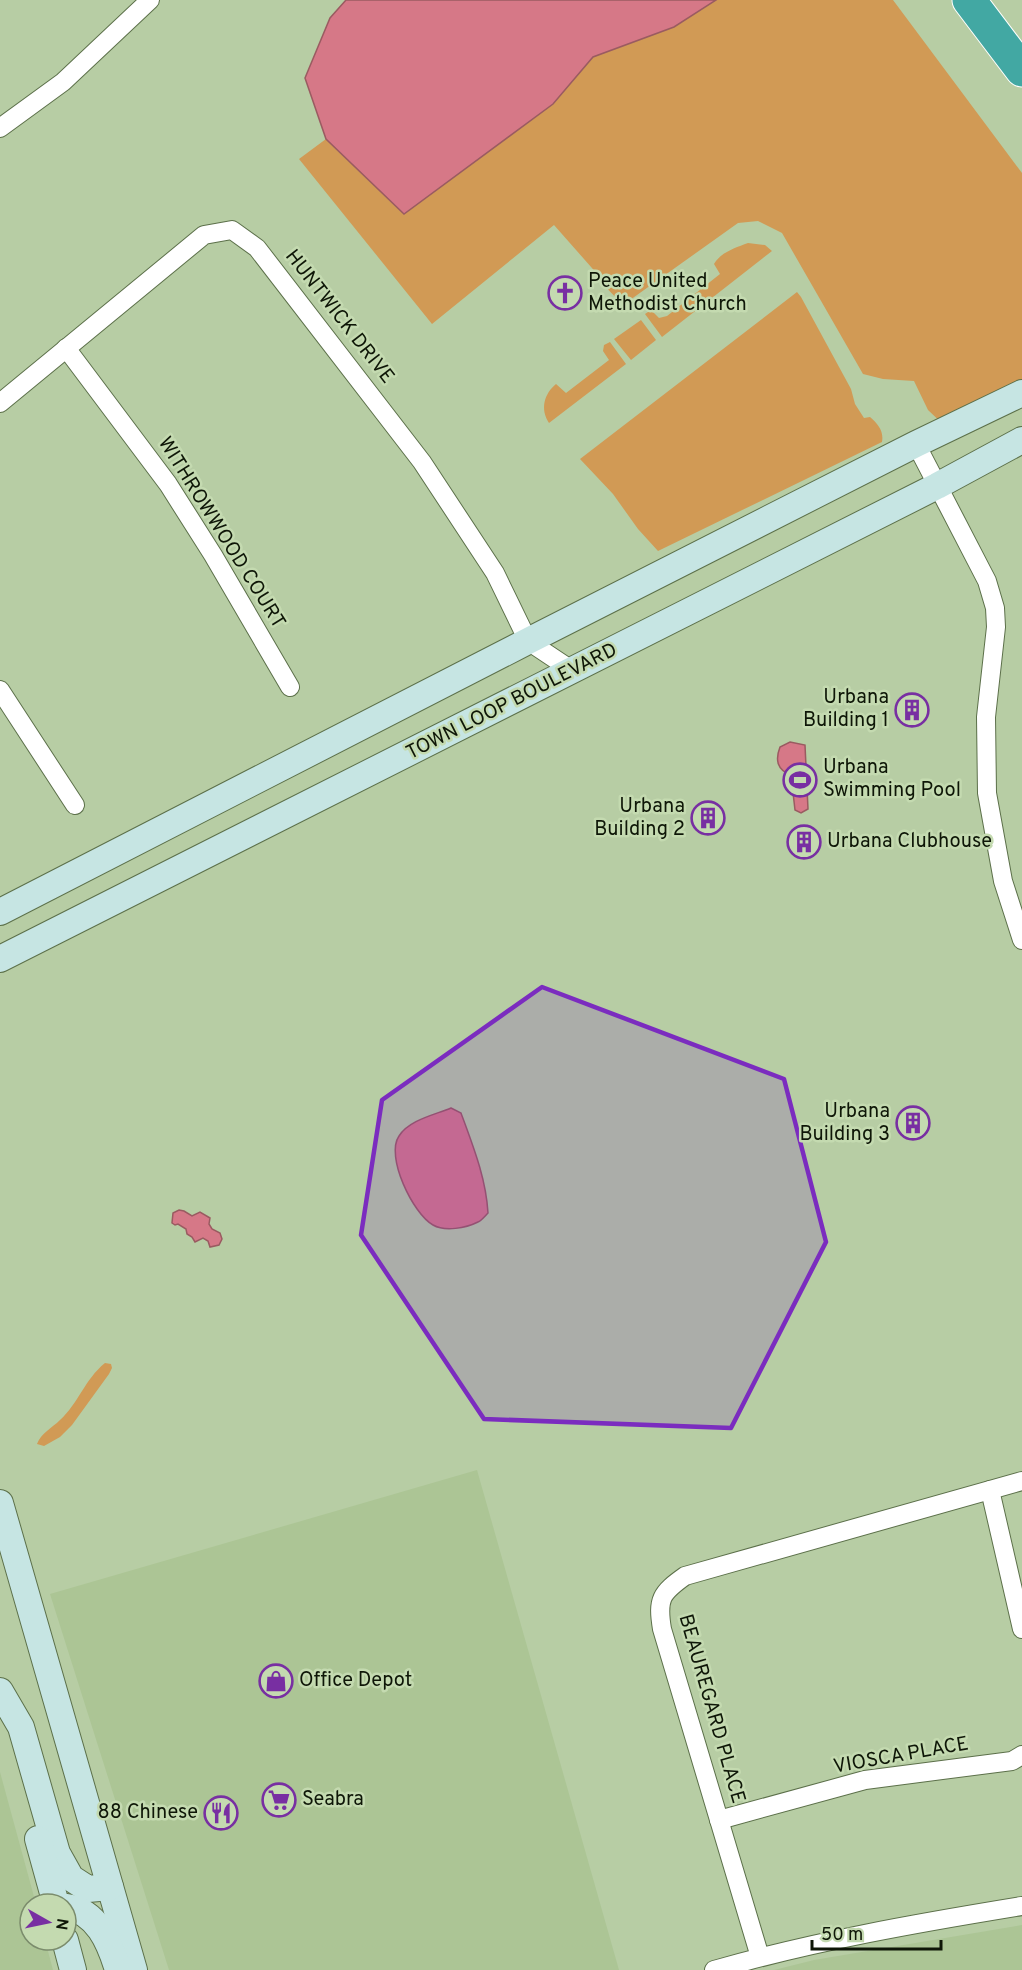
<svg xmlns="http://www.w3.org/2000/svg" width="1022" height="1970" font-family="Overpass,sans-serif">
<style>
.built{fill:#acc595}
.green{fill:#d19a55}
.water{fill:#d67887;stroke:#9a5b61;stroke-width:1.5}
.lines{fill:none;stroke-linecap:round;stroke-linejoin:round}
.street-casing{stroke:#5c704a;stroke-width:20}
.secondary-casing{stroke:#5c704a;stroke-width:28}
.highway-casing{stroke:#fff;stroke-width:35}
.street{stroke:#fff;stroke-width:18}
.secondary{stroke:#c6e5e3;stroke-width:26}
.highway{stroke:#42a8a3;stroke-width:33}
.marked{fill:#7b2cbf;fill-opacity:0.2;stroke:#7b2cbf;stroke-width:4.5;stroke-linejoin:round}
.labels{text-anchor:middle;dominant-baseline:central;stroke-width:5;stroke-linejoin:round;paint-order:stroke}
.poi-label{font-size:20px;fill:#0e1607;stroke:#c4dab0;text-anchor:start}
.street-label{font-size:20px;fill:#0e1607;stroke:#c4dab0}
</style>
<rect width="100%" height="100%" fill="#b7cda4"/>
<g class="built">
<path d="M477 1470 619 1970H169L50 1594Z"/>
<path d="M0 1772 36 1904H30V1940H45L53 1970H0Z"/>
<path d="M1022 1925V1970H774L814 1960Z"/>
</g>
<g class="green">
<path d="M716 0H893L1022 173V393L948 429 928 410 914 381 883 379 863 374 782 233 758 221 738 223 623 305 597 278 599 276 554 225 432 324 299 159 326 139 404 214 553 104 593 57 674 27Z"/>
<path d="M748 243 765 245 772 251 662 337 645 314 651 310 659 318 667 316 720 274 714 264C721 252 735 248 748 243Z"/>
<path d="M797 292 801 297 851 389 855 404 864 418 870 417C878 424 884 431 882 442L658 551 638 529 613 494 580 459Z"/>
<path d="M641 320 656 340 631 360 614 339Z"/>
<path d="M610 342 626 364 549 423C540 409 544 394 556 384L566 393 609 360 603 351 604 345Z"/>
<path d="M105 1363 111 1364 112 1368 109 1374 72 1425 60 1437 44 1446 37 1444C41 1433 52 1428 60 1420 78 1404 85 1379 105 1363Z"/>
</g>
<g class="water">
<path d="M346 0H716L674 27 593 57 553 104 404 214 326 139 305 78 330 18Z"/>
<path d="M790 742 805 745 808 809 801 813 795 810 791 775C777 770 775 760 780 747Z"/>
<path d="M451 1108 461 1113C473 1146 486 1178 488 1213 485 1216 481 1221 478 1222 466 1228 445 1232 433 1225 413 1214 385 1156 399 1136 409 1120 434 1115 451 1108Z"/>
<path d="M179 1210 184 1211 192 1216 200 1212 210 1218 209 1224 212 1229 220 1233 222 1239 219 1245 210 1247 208 1241 203 1238 195 1242 192 1237 187 1234 186 1229 178 1224 175 1225 172 1223 173 1213Z"/>
</g>
<g class="lines">
<defs>
<g id="street">
<path d="M0 128 63 82 150 0"/>
<path d="M66 348 168 484 213 555 290 687"/>
<path d="M0 403 204 235 232 230 257 248 422 462 495 573 528 641 573 671"/>
<path d="M916 444 987 581 995 608 996 627 986 717 987 793 1003 881 1022 940"/>
<path d="M0 690 75 805"/>
<path d="M990 1490 1022 1629"/>
<path d="M719 1820 865 1780 1012 1761 1022 1755"/>
<path d="M760 1957 662 1629C657 1599 661 1593 685 1576L1022 1481"/>
<path d="M714 1970C815 1941 918 1923 1022 1906"/>
</g>
<g id="secondary">
<path d="M0 912 528 641 916 444 1022 393"/>
<path d="M0 959 937 486 1022 440"/>
<path d="M0 1503 134 1970"/>
<path d="M0 1691 21 1727 57 1853 71 1878 88 1889 110 1887"/>
<path d="M38 1839 56 1904"/>
<path d="M66 1907C97 1911 110 1943 118 1970"/>
<path d="M65 1940 73 1970"/>
</g>
<path id="highway" d="M969 0 1022 70"/>
</defs>
<use href="#street" class="street-casing"/>
<use href="#secondary" class="secondary-casing"/>
<use href="#highway" class="highway-casing"/>
<use href="#street" class="street"/>
<use href="#secondary" class="secondary"/>
<use href="#highway" class="highway"/>
</g>
<path class="marked" d="M542 987 784 1079 826 1242 731 1428 484 1419 361 1235 382 1100Z"/>
<defs>
<symbol id="church-ring" viewBox="-11 -11 22 22"><circle r="9.5" fill="#c4dab0" stroke="#782fa2" stroke-width="1.5"/><path d="M-1.2-6h2.4v3.5h3.3v2.4h-3.3V6h-2.4V-.1h-3.3v-2.4h3.3Z" fill="#782fa2"/></symbol>
<symbol id="building-ring" viewBox="-11 -11 22 22"><circle r="9.5" fill="#c4dab0" stroke="#782fa2" stroke-width="1.5"/><path d="M-4-6H4V6H1V3H-1V6H-4ZM-2.5-4.3h1.7v1.8h-1.7ZM.8-4.3h1.7v1.8H.8ZM-2.5-1h1.7V.8h-1.7ZM.8-1h1.7V.8H.8Z" fill="#782fa2"/></symbol>
<symbol id="stadium-ring" viewBox="-11 -11 22 22"><circle r="9.5" fill="#c4dab0" stroke="#782fa2" stroke-width="1.5"/><path d="M0-5a6.5 5 0 1 0 0 10a6.5 5 0 1 0 0-10ZM-3.5-1.8h7v3.6h-7Z" fill="#782fa2"/></symbol>
<symbol id="shop-ring" viewBox="-11 -11 22 22"><circle r="9.5" fill="#c4dab0" stroke="#782fa2" stroke-width="1.5"/><path d="M-5-2.5h2.3a2.7 3.5 0 0 1 5.4 0H5L5.5 6h-11ZM-1.5-2.5h3a1.5 2.3 0 0 0-3 0Z" fill="#782fa2"/></symbol>
<symbol id="supermarket-ring" viewBox="-11 -11 22 22"><circle r="9.5" fill="#c4dab0" stroke="#782fa2" stroke-width="1.5"/><path d="M-6-5.5h2.5l.6 2H6L4.5 2H-2.5L-4.4-4H-6ZM-1.5 3.2a1.3 1.3 0 1 0 .1 0ZM3 3.2a1.3 1.3 0 1 0 .1 0Z" fill="#782fa2"/></symbol>
<symbol id="restaurant-ring" viewBox="-11 -11 22 22"><circle r="9.5" fill="#c4dab0" stroke="#782fa2" stroke-width="1.5"/><path d="M-5-6h1v4h1v-4h1v4h1v-4h1v5L-1.5 .5V6h-2V.5L-5-1ZM5-6V6H3V1.5H1.5Q1.5-4 5-6Z" fill="#782fa2"/></symbol>
</defs>
<g fill-rule="evenodd">
<use href="#church-ring" x="546" y="274" width="38" height="38"/>
<use href="#building-ring" x="893" y="691" width="38" height="38"/>
<use href="#stadium-ring" x="781" y="761" width="38" height="38"/>
<use href="#building-ring" x="689" y="799" width="38" height="38"/>
<use href="#building-ring" x="785" y="823" width="38" height="38"/>
<use href="#building-ring" x="894" y="1104" width="38" height="38"/>
<use href="#shop-ring" x="257" y="1662" width="38" height="38"/>
<use href="#supermarket-ring" x="260" y="1781" width="38" height="38"/>
<use href="#restaurant-ring" x="202" y="1794" width="38" height="38"/>
</g>
<g class="labels">
<g class="poi-label">
<text x="588" y="282">Peace United<tspan x="588" dy="23">Methodist Church</tspan></text>
<text x="889" y="698" text-anchor="end">Urbana<tspan x="889" dy="23">Building 1</tspan></text>
<text x="823" y="768">Urbana<tspan x="823" dy="23">Swimming Pool</tspan></text>
<text x="685" y="807" text-anchor="end">Urbana<tspan x="685" dy="23">Building 2</tspan></text>
<text x="827" y="842">Urbana Clubhouse</text>
<text x="890" y="1112" text-anchor="end">Urbana<tspan x="890" dy="23">Building 3</tspan></text>
<text x="299" y="1681">Office Depot</text>
<text x="302" y="1800">Seabra</text>
<text x="198" y="1813" text-anchor="end">88 Chinese</text>
</g>
<g class="street-label">
<text transform="translate(339 317) rotate(52)">HUNTWICK DRIVE</text>
<text transform="translate(221 533) rotate(58)">WITHROWWOOD COURT</text>
<text transform="translate(512 702) rotate(-27)">TOWN LOOP BOULEVARD</text>
<text transform="translate(711 1709) rotate(74)">BEAUREGARD PLACE</text>
<text transform="translate(901 1756) rotate(-10)">VIOSCA PLACE</text>
</g>
</g>
<g transform="translate(48 1922) rotate(99)"><circle r="28" fill="#c4dab0" stroke="#7b8c6c" stroke-width="1.5"/>
<path d="M0-4.5L10 22L0 15L-10 22Z" fill="#782fa2"/>
<text y="-9" font-size="16" font-weight="bold" text-anchor="middle" fill="#0e1607">N</text>
</g>
<path d="M812 1940v9h129v-9" fill="none" stroke="#0e1607" stroke-width="3"/>
<text x="821" y="1940" font-size="18" fill="#0e1607" stroke="#c4dab0" stroke-width="4.5" paint-order="stroke">50 m</text>
</svg>
